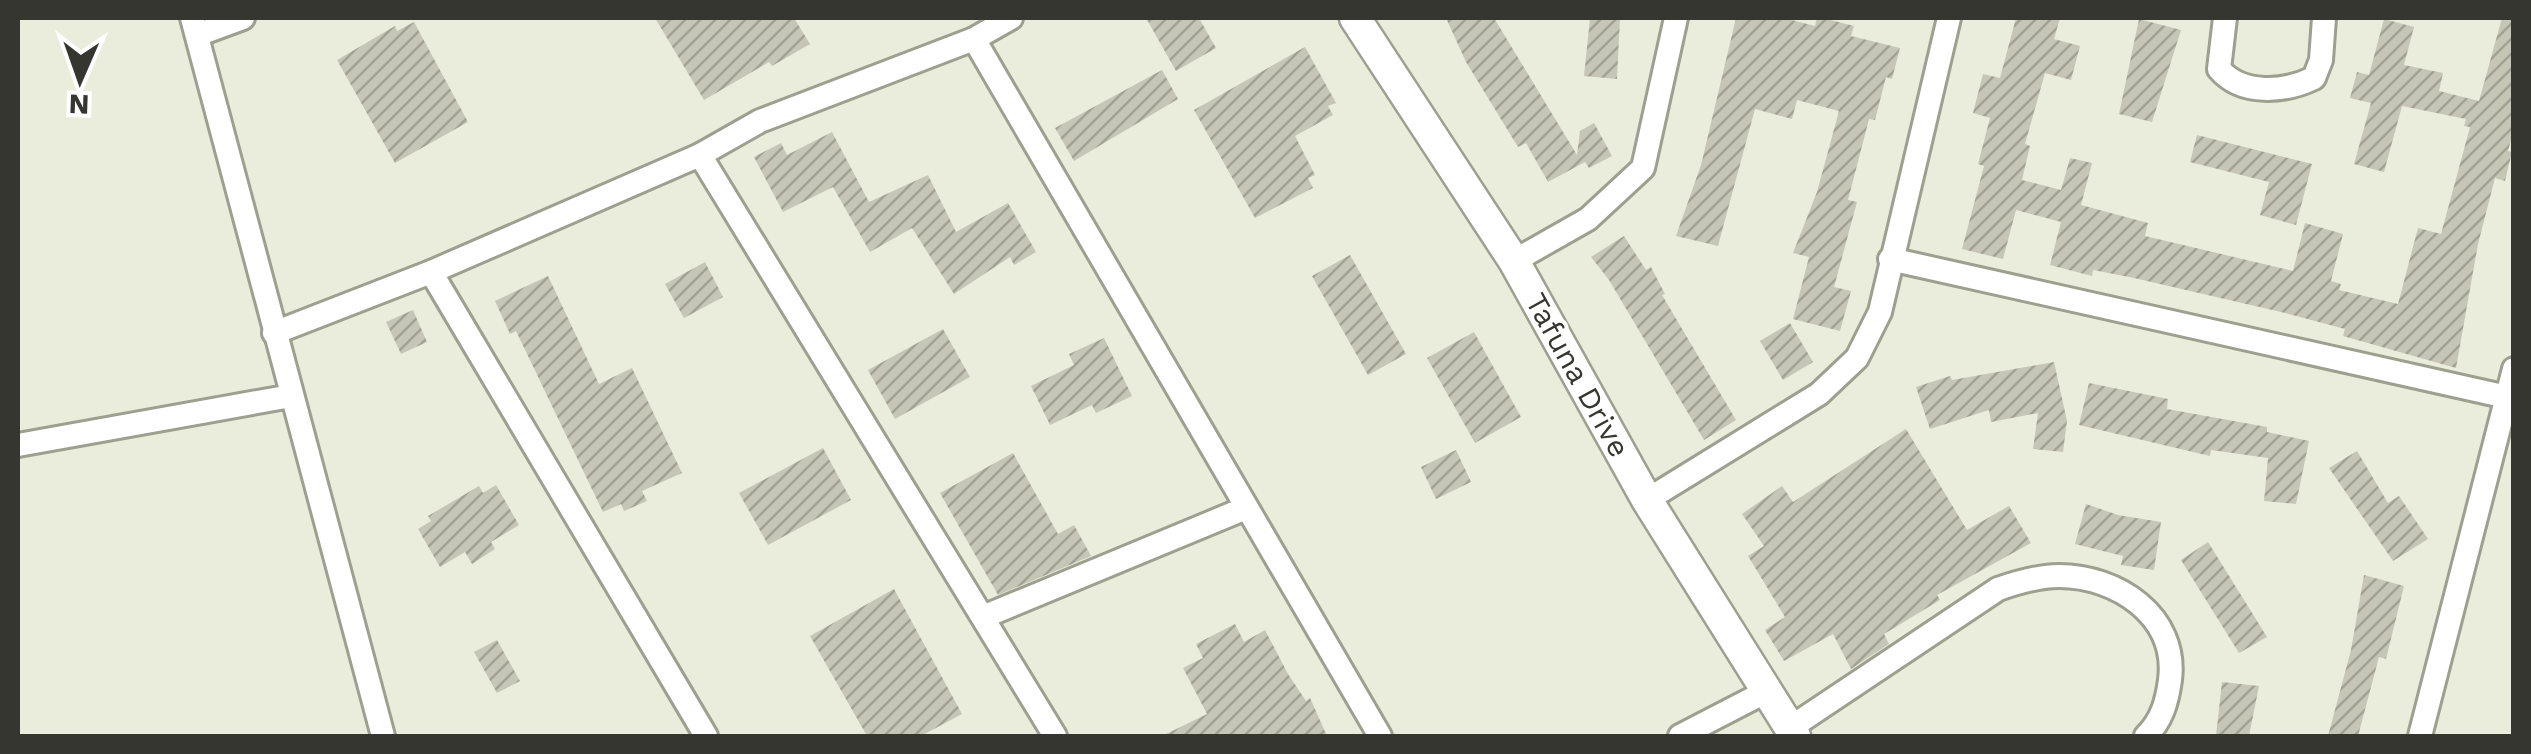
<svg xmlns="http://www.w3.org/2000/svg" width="2531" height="754" font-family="'Work Sans',sans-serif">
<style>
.building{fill:url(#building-hatch)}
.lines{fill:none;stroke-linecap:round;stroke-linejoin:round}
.street-casing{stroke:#9d9f8f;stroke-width:28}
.secondary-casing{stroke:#9d9f8f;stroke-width:35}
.street{stroke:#fff;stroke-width:22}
.secondary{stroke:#fff;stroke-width:30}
.labels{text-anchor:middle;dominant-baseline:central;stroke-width:8;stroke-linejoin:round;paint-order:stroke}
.street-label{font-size:30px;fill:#35362f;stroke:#fff}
</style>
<defs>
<pattern id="building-hatch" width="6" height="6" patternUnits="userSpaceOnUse" patternTransform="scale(2.5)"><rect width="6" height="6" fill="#c5c6b6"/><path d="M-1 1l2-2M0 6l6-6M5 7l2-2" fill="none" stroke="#a1a294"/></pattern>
</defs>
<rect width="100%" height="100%" fill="#ebeddc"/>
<g class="building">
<path d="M655 18H794L810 44 772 66 769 62 704 100Z"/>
<path d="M1146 18H1199L1216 48 1176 71Z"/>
<path d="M1446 18H1494L1577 155 1580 131 1594 123 1612 156 1589 168 1585 162 1548 182 1526 143 1518 147 1466 62Z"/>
<path d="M1590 18H1620L1617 79 1584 76Z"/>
<path d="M1736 18H1784L1815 26 1817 18H1823L1854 26 1851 36 1900 48 1892 79 1886 77 1875 120 1869 119 1848 200 1857 202 1834 287 1851 291 1840 331 1793 319 1809 257 1793 253 1817 192 1839 111 1797 100 1792 119 1755 109 1718 246 1676 236 1701 165Z"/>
<path d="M2016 18H2060L2054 39 2080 46 2071 80 2045 73 2025 144 2030 146 2022 180 2061 190 2070 158 2092 163 2081 205 2148 223 2145 236 2293 271 2305 223 2343 234 2331 281 2341 284 2339 290 2398 304 2418 228 2441 234 2470 127 2464 126 2466 119 2402 106 2384 172 2354 164 2371 103 2350 98 2357 72 2369 75 2384 19 2414 27 2404 65 2443 73 2439 91 2479 101 2502 18H2514V129L2508 151 2512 152 2505 181 2495 178 2478 244 2456 368 2343 336 2345 329 2281 312 2134 278 2093 270 2092 276 2050 265 2061 222 2016 210 2003 259 1962 249 1984 166 1978 164 1990 118 1973 113 1983 74 2000 78Z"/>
<path d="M2139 19 2181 30 2152 122 2119 114Z"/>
<path d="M414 22 468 122 395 163 337 60 395 26 397 31Z"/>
<path d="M1305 47 1336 103 1328 106 1333 115 1295 136 1315 175 1308 178 1313 188 1255 218 1194 110Z"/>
<path d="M1162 70 1178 99 1074 161 1055 128Z"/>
<path d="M832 132 869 202 928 175 956 232 1008 203 1036 252 1014 265 1010 257 954 294 912 228 870 252 833 187 783 212 754 157 781 143 787 155Z"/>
<path d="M2197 135 2312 164 2296 225 2260 215 2269 182 2190 162Z"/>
<path d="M1624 236 1646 270 1651 267 1665 294 1662 295 1736 420 1704 440 1609 280 1591 257Z"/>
<path d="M1350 255 1406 354 1368 375 1312 276Z"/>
<path d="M705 262 723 297 684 318 665 284Z"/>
<path d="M548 276 599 384 632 368 682 473 642 491 647 501 624 511 621 504 603 512 516 331 510 334 495 301Z"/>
<path d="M413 310 427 342 401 354 386 322Z"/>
<path d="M1790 323 1813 362 1783 380 1760 341Z"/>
<path d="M943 329 970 377 895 419 868 370Z"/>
<path d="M1474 332 1521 417 1475 443 1427 358Z"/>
<path d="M1104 338 1132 396 1096 413 1092 405 1050 425 1031 386 1074 365 1069 354Z"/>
<path d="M2054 362 2067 421 2063 452 2033 449 2038 413 1991 422 1989 410 1930 429 1916 387 1950 376 1952 380Z"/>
<path d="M2089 383 2168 399 2167 409 2267 427V432L2309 441 2296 504 2264 501 2268 458 2211 450 2210 456 2079 425Z"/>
<path d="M1906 429 1967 530 2009 506 2031 543 1937 595 1940 600 1884 634 1889 644 1851 669 1833 634 1784 661 1765 630 1785 617 1748 556 1764 546 1742 514 1782 486 1793 502Z"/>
<path d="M823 448 851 500 768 545 739 493Z"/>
<path d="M1456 450 1471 482 1436 499 1421 467Z"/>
<path d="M2357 451 2388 503 2399 496 2428 539 2393 561 2329 468Z"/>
<path d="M1013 453 1058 534 1074 525 1091 556 998 595 940 493Z"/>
<path d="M496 485 519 525 491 542 495 549 472 564 465 552 440 567 418 529 431 521 428 516 479 486 483 493Z"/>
<path d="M2086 504 2118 515 2161 522 2154 570 2121 565 2123 556 2075 544Z"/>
<path d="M2208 542 2267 637 2239 653 2181 560Z"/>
<path d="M2364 575 2404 586 2386 659 2379 657 2358 736H2328L2351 650Z"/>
<path d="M894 589 962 714 921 736H867L810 636Z"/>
<path d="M1235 624 1244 642 1265 630 1288 674 1306 701 1310 698 1327 736H1162L1207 714 1183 668 1203 658 1196 644Z"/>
<path d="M497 640 520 681 497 693 474 652Z"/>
<path d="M2222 682 2259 686 2249 736H2216Z"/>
</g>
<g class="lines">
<defs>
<g id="street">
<path d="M192 18 383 736"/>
<path d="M2225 18 2219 69C2242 96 2285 92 2314 78L2321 60 2324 18"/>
<path d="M197 35 243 18"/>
<path d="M974 39 1380 736"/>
<path d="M700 155 1055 736"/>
<path d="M1890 259 2507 397"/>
<path d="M1514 261 1588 219 1643 168 1676 18"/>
<path d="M431 272 706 736"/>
<path d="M274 333 431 272 700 155 760 121 974 39 1011 18"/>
<path d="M18 445 291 396"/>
<path d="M1647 500 1819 394 1857 358 1880 312 1949 18"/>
<path d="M983 617 1246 508"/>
<path d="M1790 728 1998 589C2018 582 2038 576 2059 576 2117 576 2178 616 2170 680 2167 702 2162 720 2146 736"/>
<path d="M1680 736 1767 691"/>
<path d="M2420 736 2514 369"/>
</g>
<path id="secondary" d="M1355 18 1514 261 1647 500 1795 736"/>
</defs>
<use href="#street" class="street-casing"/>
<use href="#secondary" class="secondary-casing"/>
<use href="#street" class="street"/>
<use href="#secondary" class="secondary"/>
</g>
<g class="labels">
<g class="street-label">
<text transform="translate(1578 375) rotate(61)">Tafuna Drive</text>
</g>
</g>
<rect width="2531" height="754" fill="none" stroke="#35362f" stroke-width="40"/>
<g transform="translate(80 80) rotate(182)" stroke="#ffffff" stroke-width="8" paint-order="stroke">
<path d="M0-8L18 38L0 25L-18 38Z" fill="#35362f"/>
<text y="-15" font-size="28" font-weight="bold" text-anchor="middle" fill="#35362f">N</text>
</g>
</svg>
